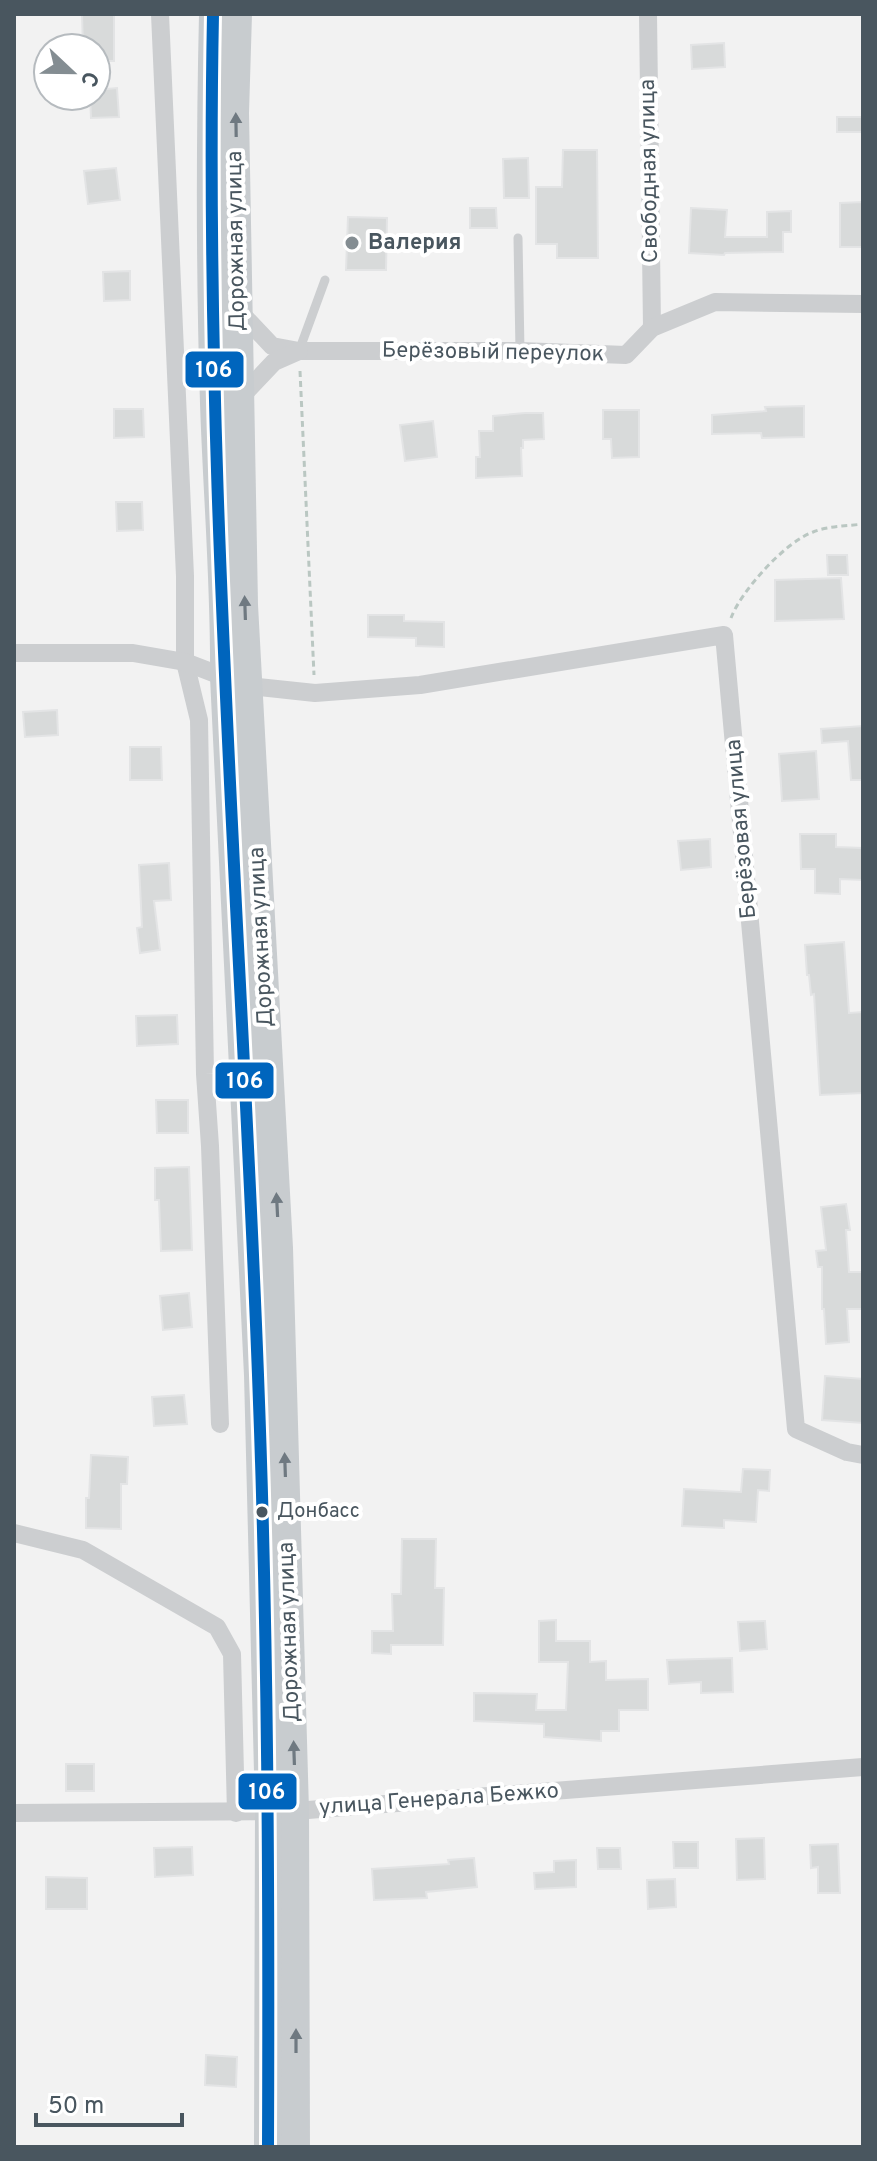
<svg xmlns="http://www.w3.org/2000/svg" width="877" height="2161" font-family="Overpass,sans-serif">
<style>
.building{fill:#d8dada;stroke:#e3e4e5;stroke-width:2}
.lines{fill:none;stroke-linecap:round;stroke-linejoin:round}
.path{stroke:#bac7c2;stroke-width:3;stroke-dasharray:6 4;stroke-linecap:butt}
.service{stroke:#ccced0;stroke-width:9}
.minor{stroke:#ccced0;stroke-width:18}
.primary{stroke:#c8cccf;stroke-width:28}
.bus-1-casing{stroke:#fff;stroke-width:18}
.bus-1{stroke:#0065bd;stroke-width:12}
.oneway{fill:#6f7981}
.poi-dot{fill:#848d92;stroke:#fff;stroke-width:3}
.bus-dot{fill:#49565f;stroke:#fff;stroke-width:3}
.labels{text-anchor:middle;dominant-baseline:central;stroke-width:8;stroke-linejoin:round;paint-order:stroke}
.bus-label{font-size:20px;fill:#49565f;stroke:#fff;text-anchor:start}
.street-label{font-size:22px;fill:#49565f;stroke:#fff}
.poi-label{font-size:22px;font-weight:bold;fill:#49565f;stroke:#fff;text-anchor:start}
.line-badge{stroke:#fff;stroke-width:3}
.badge-label{font-size:22px;text-anchor:middle;font-weight:bold;fill:#fff}
</style>
<rect width="100%" height="100%" fill="#f2f2f2"/>
<g class="building">
<path d="M82 14H114V61H96V48H83Z"/>
<path d="M724 43 725 67 692 69 691 45Z"/>
<path d="M117 88 119 117 91 118 90 96H96V90Z"/>
<rect x="837" y="117" width="26" height="15"/>
<path d="M563 150H597L598 258H557V244H536V187H562Z"/>
<path d="M528 158 529 198H504L503 159Z"/>
<path d="M116 168 120 200 88 204 84 171Z"/>
<path d="M863 202V247H840V203Z"/>
<path d="M470 208H496L497 228H470Z"/>
<path d="M691 208 727 210 725 237H767V212L791 211V232H783V252L725 253 724 255 689 253Z"/>
<path d="M348 217 387 218 386 270H346Z"/>
<path d="M130 271V300L104 301 103 272Z"/>
<path d="M804 406V437L762 438 761 433 712 434V415L766 411 765 407Z"/>
<path d="M114 409H143L144 437 114 438Z"/>
<path d="M603 410H639V457L612 458 611 439H603Z"/>
<path d="M525 413H543L544 439 523 440V448H521L522 476 476 478V457H480L479 431H493V416Z"/>
<path d="M433 421 437 457 405 461 400 425Z"/>
<path d="M116 502H142L143 530 117 531Z"/>
<path d="M827 555H847L848 575H828Z"/>
<path d="M841 578 844 619 775 621V580Z"/>
<path d="M368 615H404V621L444 622V647L416 646V638L368 637Z"/>
<path d="M57 710 58 735 25 737 23 712Z"/>
<path d="M863 726V780H851L848 741 822 743 821 729Z"/>
<path d="M130 747H161L162 780H130Z"/>
<path d="M816 751 819 799 782 801 779 754Z"/>
<path d="M800 834H836V847L863 848V880L840 879V894L815 893V869H801Z"/>
<path d="M710 839 711 867 681 870 678 841Z"/>
<path d="M169 863 171 900 154 901 160 950 140 953 137 928 142 927 139 865Z"/>
<path d="M844 942 849 1013 863 1012V1093L820 1095 814 994 811 995 809 975H807L805 945Z"/>
<path d="M177 1015 178 1044 137 1046 136 1016Z"/>
<path d="M156 1100H188V1133H157Z"/>
<path d="M189 1167 192 1250 161 1251 159 1200H155V1168Z"/>
<path d="M846 1204 850 1230H846L849 1272H863V1309H847L849 1342 826 1344 824 1309H822V1267H818L816 1251 826 1250 821 1207Z"/>
<path d="M189 1293 192 1327 163 1330 160 1296Z"/>
<path d="M825 1376 863 1379V1423L822 1420Z"/>
<path d="M184 1395 187 1424 154 1426 152 1397Z"/>
<path d="M91 1455 128 1457 127 1484H121V1529L86 1528V1498H89Z"/>
<path d="M743 1469 770 1470 769 1491 758 1490 756 1522 724 1520V1528L682 1526 684 1489 741 1492Z"/>
<path d="M402 1539H436L435 1588H444L443 1645H391V1654L372 1653V1631H393L392 1594H401Z"/>
<path d="M556 1620V1641H590V1662L606 1661V1680L648 1679V1710H619V1731H601V1741L544 1737V1724L474 1721V1693L537 1694 536 1710H566L568 1662H539V1621Z"/>
<path d="M765 1621 767 1649 740 1651 738 1622Z"/>
<path d="M732 1658 733 1692 701 1693V1682L669 1684 667 1660Z"/>
<rect x="66" y="1764" width="28" height="27"/>
<path d="M764 1838 765 1879 737 1880 736 1839Z"/>
<path d="M673 1842H698V1868H674Z"/>
<path d="M838 1844 840 1893H818V1867L811 1868 810 1845Z"/>
<path d="M192 1847 193 1875 155 1877 154 1848Z"/>
<path d="M597 1848H620L621 1869H598Z"/>
<path d="M474 1858 477 1887 426 1892 427 1898 374 1900 372 1869 449 1864 448 1860Z"/>
<path d="M576 1860V1887L535 1889 534 1873 554 1872V1861Z"/>
<path d="M46 1877 87 1878V1909H46Z"/>
<path d="M675 1879 676 1907 648 1909 647 1880Z"/>
<path d="M206 2055 237 2057 236 2087 205 2085Z"/>
</g>
<g class="lines">
<g class="path">
<path d="M300 371 314 675"/>
<path d="M731 618C741 591 785 542 813 532 827 526 847 526 863 524"/>
</g>
<g class="service">
<path d="M518 238 520 351"/>
<path d="M299 351 325 280"/>
</g>
<g class="minor">
<path d="M160 14 185 576V662L199 720 205 1074 210 1146 220 1424"/>
<path d="M648 14 652 328"/>
<path d="M238 310 272 346 299 351H520L626 355 652 328 715 302 863 304"/>
<path d="M240 398 274 362 299 351"/>
<path d="M14 653H133L185 662 224 677"/>
<path d="M249 686 315 693 420 685 724 635 796 1429 847 1452 863 1455"/>
<path d="M14 1533 83 1550 217 1627 232 1654 236 1813"/>
<path d="M14 1813 295 1811 863 1767"/>
</g>
<g class="primary">
<path d="M213 14C210 144 210 274 214 403 217 495 225 585 224 677L258 1375 269 1812 268 2147"/>
<path d="M238 14 235 113 244 605 279 1248 295 1811 296 2147"/>
</g>
<defs>
<path id="bus-1" d="M213 14C204 468 241 921 258 1375 268 1632 269 1890 268 2147"/>
</defs>
<use href="#bus-1" class="bus-1-casing"/>
<use href="#bus-1" class="bus-1"/>
</g>
<defs><path id="oneway-solid" d="M-6-.8H1V-3.2L6.5 0L1 3.2V.8H-6Z" transform="scale(2)"/></defs>
<g class="oneway">
<use href="#oneway-solid" transform="translate(236 125) rotate(-91)"/>
<use href="#oneway-solid" transform="translate(245 608) rotate(-92)"/>
<use href="#oneway-solid" transform="translate(277 1205) rotate(-93)"/>
<use href="#oneway-solid" transform="translate(285 1465) rotate(-92)"/>
<use href="#oneway-solid" transform="translate(294 1753) rotate(-92)"/>
<use href="#oneway-solid" transform="translate(296 2041) rotate(-90)"/>
</g>
<circle class="poi-dot" cx="352" cy="243" r="8"/>
<circle class="bus-dot" cx="262" cy="1512" r="7"/>
<g class="labels">
<g class="bus-label">
<text x="277" y="1512">Донбасс</text>
</g>
<g class="street-label">
<text transform="translate(650 171) rotate(-91)">Свободная улица</text>
<text transform="translate(237 241) rotate(-91)">Дорожная улица</text>
<text transform="translate(493 353) rotate(1)">Берёзовый переулок</text>
<text transform="translate(742 829) rotate(-95)">Берёзовая улица</text>
<text transform="translate(262 937) rotate(-93)">Дорожная улица</text>
<text transform="translate(290 1632) rotate(-92)">Дорожная улица</text>
<text transform="translate(439 1800) rotate(-4)">улица Генерала Бежко</text>
</g>
<g class="poi-label">
<text x="368" y="243">Валерия</text>
</g>
</g>
<g class="line-badge">
<rect x="184" y="350" width="61" height="39" rx="8" fill="#0065bd"/>
<rect x="214" y="1061" width="61" height="39" rx="8" fill="#0065bd"/>
<rect x="237" y="1772" width="61" height="39" rx="8" fill="#0065bd"/>
</g>
<g class="badge-label">
<text x="214" y="377">106</text>
<text x="245" y="1088">106</text>
<text x="267" y="1799">106</text>
</g>
<rect width="877" height="2161" fill="none" stroke="#49565f" stroke-width="32"/>
<g transform="translate(72 72) rotate(112)"><circle r="38" fill="#ffffff" stroke="#b6bbbf" stroke-width="2"/>
<path d="M0-6L14 30L0 20L-14 30Z" fill="#848d92"/>
<text y="-12" font-size="22" font-weight="bold" text-anchor="middle" fill="#49565f">С</text>
</g>
<path d="M36 2113v12h146v-12" fill="none" stroke="#49565f" stroke-width="4"/>
<text x="48" y="2113" font-size="24" fill="#49565f" stroke="#ffffff" stroke-width="6" paint-order="stroke">50 m</text>
</svg>
